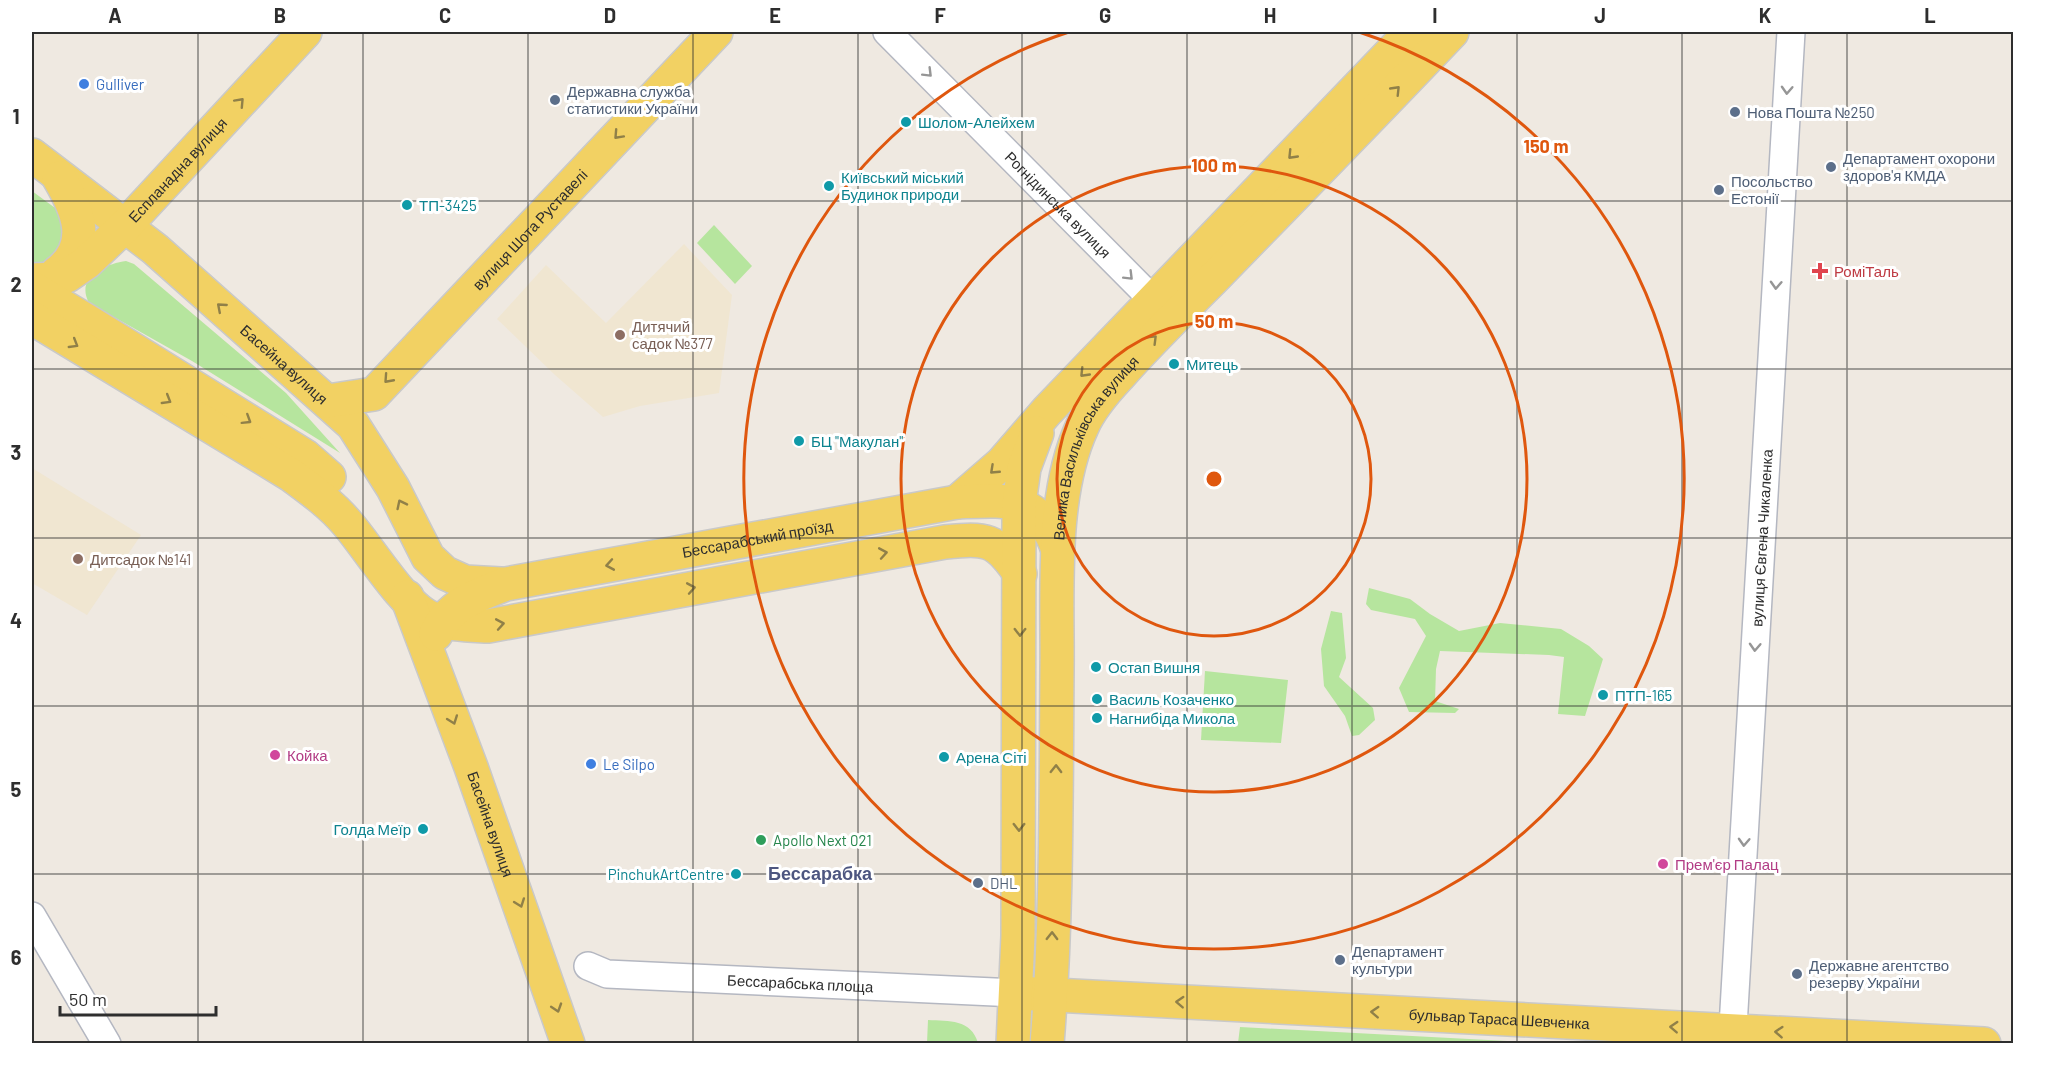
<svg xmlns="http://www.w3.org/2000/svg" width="2045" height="1075" font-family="Barlow,sans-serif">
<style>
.education{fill:#f0e6d1}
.green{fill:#b6e59e}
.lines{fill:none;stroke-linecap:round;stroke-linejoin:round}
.minor-casing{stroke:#b4b7c1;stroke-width:30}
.major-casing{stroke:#c9c9c9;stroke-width:36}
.minor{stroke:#fff;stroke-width:27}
.major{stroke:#f2d163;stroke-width:33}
.oneway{stroke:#969696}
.oneway2{stroke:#908048}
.grid{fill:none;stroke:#2e2e2e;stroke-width:1.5;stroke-opacity:0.55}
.ring{fill:none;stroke:#df570e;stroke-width:3}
.shop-dot{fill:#3f7fe0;stroke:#fff;stroke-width:2}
.service-dot{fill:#5c6f8a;stroke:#fff;stroke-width:2}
.culture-dot{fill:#0f9aa8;stroke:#fff;stroke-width:2}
.health-dot{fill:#e0444e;stroke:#fff;stroke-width:2}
.education-dot{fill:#8d6e63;stroke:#fff;stroke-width:2}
.hotel-dot{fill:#d1479c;stroke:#fff;stroke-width:2}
.leisure-dot{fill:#2e9e5b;stroke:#fff;stroke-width:2}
.labels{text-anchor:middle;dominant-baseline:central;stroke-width:6;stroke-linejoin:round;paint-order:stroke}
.shop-label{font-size:15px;fill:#366cbe;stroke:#fff;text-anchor:start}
.service-label{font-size:15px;fill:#4e5e75;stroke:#fff;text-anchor:start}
.culture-label{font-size:15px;fill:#0d838f;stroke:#fff;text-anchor:start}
.street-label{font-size:15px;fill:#2e2e2e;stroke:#fff}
.health-label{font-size:15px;fill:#be3a42;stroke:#fff;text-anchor:start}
.education-label{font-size:15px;fill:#785e54;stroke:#fff;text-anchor:start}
.hotel-label{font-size:15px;fill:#b23c85;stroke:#fff;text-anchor:start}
.leisure-label{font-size:15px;fill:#27864d;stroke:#fff;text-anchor:start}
.quarter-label{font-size:18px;font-weight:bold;fill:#4d5680;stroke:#fff}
.centre{fill:#df570e;stroke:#fff;stroke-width:3}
.ring-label{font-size:18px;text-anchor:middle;font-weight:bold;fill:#df570e;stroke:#fff;stroke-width:6;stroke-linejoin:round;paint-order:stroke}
.neatline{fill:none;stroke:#2e2e2e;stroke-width:2}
.grid-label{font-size:20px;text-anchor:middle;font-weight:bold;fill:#2e2e2e}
</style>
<rect width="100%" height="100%" fill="#efe9e1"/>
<g class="education">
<path d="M684 244 732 295 719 393 640 406 603 417 555 375 497 319 546 265 606 323Z"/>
<path d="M32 468 141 535 87 615 32 583Z"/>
</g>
<g class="green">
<path d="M32 191 66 216 58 261 32 265Z"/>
<path d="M714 225 752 266 735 284 697 243Z"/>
<path d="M126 261 134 264 286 393 340 453 192 361 89 303C75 277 105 264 126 261Z"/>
<path d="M1369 588 1410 599 1430 614 1459 631 1500 623 1561 629 1589 646 1603 659 1585 716 1558 714 1564 657 1549 655 1440 651 1436 669 1435 701 1459 709 1455 713 1409 712 1399 688 1426 636 1415 619 1371 610 1366 604Z"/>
<path d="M1331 611 1342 613 1346 658 1339 677 1373 708 1375 720 1359 735 1352 736 1345 716 1324 686 1321 649Z"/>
<path d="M1205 671 1288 680 1281 743 1201 740Z"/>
<path d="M928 1020C949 1021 971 1019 978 1043H927Z"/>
<path d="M1240 1027 1545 1043H1238Z"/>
</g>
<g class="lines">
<defs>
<g id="minor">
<path id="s1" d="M887 32 1153 300"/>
<path d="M32 916 107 1044"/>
<path id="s2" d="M588 966 607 974 1016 993"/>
<path id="s3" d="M1732 1044 1791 32"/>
</g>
<g id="major">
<path id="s4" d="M32 155 155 249 353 425 393 488 428 557 445 573 465 582 501 584"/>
<path d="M57 273C93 246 78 210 59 178"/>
<path id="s5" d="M32 280 56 279 67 276 86 263 125 226 305 32"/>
<path d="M32 288 87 321 305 456 329 477"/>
<path d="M32 318 291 475C310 489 331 504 347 523 368 547 403 605 429 617 447 625 469 625 488 626L945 542C986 538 996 538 1020 574"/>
<path id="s6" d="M328 401 374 394 716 32"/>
<path d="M957 502 1002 463 1047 411 1411 32"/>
<path id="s7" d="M407 597 471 767 568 1044"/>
<path id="s8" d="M436 634C449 604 478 595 506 584L957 502C1007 500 1039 495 1058 550"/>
<path id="s9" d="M1016 993 1984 1044"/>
<path d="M1013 1044 1018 936 1019 504 1024 468 1037 433"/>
<path id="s10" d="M1047 1044C1057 919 1056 794 1057 670 1058 595 1050 497 1082 427 1090 408 1105 391 1119 376 1149 342 1181 311 1213 279 1293 197 1373 115 1452 32"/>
</g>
</defs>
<use href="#minor" class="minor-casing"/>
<use href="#major" class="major-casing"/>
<use href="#minor" class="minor"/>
<use href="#major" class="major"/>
</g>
<defs><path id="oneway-chevron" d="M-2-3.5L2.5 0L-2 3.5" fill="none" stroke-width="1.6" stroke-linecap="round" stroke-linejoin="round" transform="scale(1.5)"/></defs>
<g class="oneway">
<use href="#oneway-chevron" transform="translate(928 73) rotate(45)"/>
<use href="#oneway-chevron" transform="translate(1787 90) rotate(93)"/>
<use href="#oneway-chevron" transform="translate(1129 276) rotate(45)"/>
<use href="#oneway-chevron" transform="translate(1776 285) rotate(93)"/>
<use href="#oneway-chevron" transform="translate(1755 647) rotate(93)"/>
<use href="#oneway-chevron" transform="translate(1744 842) rotate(93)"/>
</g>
<g class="oneway2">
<use href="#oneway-chevron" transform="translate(1396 90) rotate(-46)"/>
<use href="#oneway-chevron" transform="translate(240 102) rotate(-47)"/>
<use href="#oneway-chevron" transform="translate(618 135) rotate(133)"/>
<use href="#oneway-chevron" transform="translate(1292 155) rotate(134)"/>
<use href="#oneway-chevron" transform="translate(221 307) rotate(-139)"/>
<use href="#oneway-chevron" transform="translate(1153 339) rotate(-45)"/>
<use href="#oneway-chevron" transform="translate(74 344) rotate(31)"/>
<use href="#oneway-chevron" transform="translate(1084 373) rotate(134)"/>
<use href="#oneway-chevron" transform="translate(388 379) rotate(132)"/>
<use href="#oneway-chevron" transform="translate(167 400) rotate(31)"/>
<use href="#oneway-chevron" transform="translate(247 420) rotate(32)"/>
<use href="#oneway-chevron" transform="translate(994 470) rotate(137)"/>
<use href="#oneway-chevron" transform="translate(401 504) rotate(-116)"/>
<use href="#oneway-chevron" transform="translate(883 553) rotate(-10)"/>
<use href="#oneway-chevron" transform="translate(610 565) rotate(170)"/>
<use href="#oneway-chevron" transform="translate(691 588) rotate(-10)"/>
<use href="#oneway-chevron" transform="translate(500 624) rotate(-10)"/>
<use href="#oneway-chevron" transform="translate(1020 632) rotate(90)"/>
<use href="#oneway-chevron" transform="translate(453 720) rotate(70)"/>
<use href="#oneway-chevron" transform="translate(1056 769) rotate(-89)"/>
<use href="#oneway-chevron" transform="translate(1019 827) rotate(90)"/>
<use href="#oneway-chevron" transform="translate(520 903) rotate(70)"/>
<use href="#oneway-chevron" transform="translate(1052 936) rotate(-89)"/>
<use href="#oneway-chevron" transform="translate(1180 1002) rotate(-177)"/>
<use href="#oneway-chevron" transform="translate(557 1008) rotate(72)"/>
<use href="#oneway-chevron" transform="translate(1375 1012) rotate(-177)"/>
<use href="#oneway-chevron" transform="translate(1674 1027) rotate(-177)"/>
<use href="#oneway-chevron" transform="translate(1779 1032) rotate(-176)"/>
</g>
<path class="grid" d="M198 32V1044M363 32V1044M528 32V1044M693 32V1044M858 32V1044M1022 32V1044M1187 32V1044M1352 32V1044M1517 32V1044M1682 32V1044M1847 32V1044M32 201H2014M32 369H2014M32 538H2014M32 706H2014M32 874H2014"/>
<g class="ring">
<circle cx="1214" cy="479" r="157"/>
<circle cx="1214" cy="479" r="313"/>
<path d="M1359 32A470 470 0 1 1 1069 32"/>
</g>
<g class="shop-dot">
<circle cx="84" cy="84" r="6"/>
<circle cx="591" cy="764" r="6"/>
</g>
<g class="service-dot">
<circle cx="555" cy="100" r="6"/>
<circle cx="1735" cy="112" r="6"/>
<circle cx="1831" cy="167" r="6"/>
<circle cx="1719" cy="190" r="6"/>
<circle cx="978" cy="883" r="6"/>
<circle cx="1340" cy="960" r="6"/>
<circle cx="1797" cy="974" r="6"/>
</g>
<g class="culture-dot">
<circle cx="906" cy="122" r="6"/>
<circle cx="829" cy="186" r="6"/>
<circle cx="407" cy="205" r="6"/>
<circle cx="1174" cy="364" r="6"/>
<circle cx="799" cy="441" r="6"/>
<circle cx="1096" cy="667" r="6"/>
<circle cx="1603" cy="695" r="6"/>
<circle cx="1097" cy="699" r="6"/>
<circle cx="1097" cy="718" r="6"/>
<circle cx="944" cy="757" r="6"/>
<circle cx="423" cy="829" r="6"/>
<circle cx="736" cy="874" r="6"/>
</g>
<path class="health-dot" d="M1817 262h6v6h6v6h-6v6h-6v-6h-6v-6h6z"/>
<g class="education-dot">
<circle cx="620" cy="335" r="6"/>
<circle cx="78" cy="559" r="6"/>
</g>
<g class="hotel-dot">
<circle cx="275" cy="755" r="6"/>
<circle cx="1663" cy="864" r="6"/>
</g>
<circle class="leisure-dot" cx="761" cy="840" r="6"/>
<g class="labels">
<g class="shop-label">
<text x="96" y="84">Gulliver</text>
<text x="603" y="764">Le Silpo</text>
</g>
<g class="service-label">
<text x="567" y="91">Державна служба<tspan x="567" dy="17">статистики України</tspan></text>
<text x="1747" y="112">Нова Пошта №250</text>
<text x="1843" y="158">Департамент охорони<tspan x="1843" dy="17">здоров'я КМДА</tspan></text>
<text x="1731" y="181">Посольство<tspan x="1731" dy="17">Естонії</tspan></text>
<text x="990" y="883">DHL</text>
<text x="1352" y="951">Департамент<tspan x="1352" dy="17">культури</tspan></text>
<text x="1809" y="965">Державне агентство<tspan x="1809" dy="17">резерву України</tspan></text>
</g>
<g class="culture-label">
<text x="918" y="122">Шолом-Алейхем</text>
<text x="841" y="177">Київський міський<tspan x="841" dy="17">Будинок природи</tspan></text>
<text x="419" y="205">ТП-3425</text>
<text x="1186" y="364">Митець</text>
<text x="811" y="441">БЦ "Макулан"</text>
<text x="1108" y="667">Остап Вишня</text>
<text x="1615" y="695">ПТП-165</text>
<text x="1109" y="699">Василь Козаченко</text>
<text x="1109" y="718">Нагнибіда Микола</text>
<text x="956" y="757">Арена Сіті</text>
<text x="411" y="829" text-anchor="end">Голда Меїр</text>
<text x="724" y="874" text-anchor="end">PinchukArtCentre</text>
</g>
<g class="street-label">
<text stroke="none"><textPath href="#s5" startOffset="189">Еспланадна вулиця</textPath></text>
<text stroke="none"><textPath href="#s1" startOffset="243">Рогнідинська вулиця</textPath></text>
<text stroke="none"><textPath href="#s6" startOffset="273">вулиця Шота Руставелі</textPath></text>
<text stroke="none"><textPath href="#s4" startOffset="328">Басейна вулиця</textPath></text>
<text stroke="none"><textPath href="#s10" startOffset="606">Велика Васильківська вулиця</textPath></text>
<text stroke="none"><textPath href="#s3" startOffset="507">вулиця Євгена Чикаленка</textPath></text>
<text stroke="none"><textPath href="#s8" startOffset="344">Бессарабський проїзд</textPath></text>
<text stroke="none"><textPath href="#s7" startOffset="242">Басейна вулиця</textPath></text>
<text stroke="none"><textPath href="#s2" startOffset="214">Бессарабська площа</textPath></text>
<text stroke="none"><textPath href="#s9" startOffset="484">бульвар Тараса Шевченка</textPath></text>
</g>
<g class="health-label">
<text x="1834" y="271">РоміТаль</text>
</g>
<g class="education-label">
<text x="632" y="326">Дитячий<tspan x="632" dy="17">садок №377</tspan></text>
<text x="90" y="559">Дитсадок №141</text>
</g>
<g class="hotel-label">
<text x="287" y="755">Койка</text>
<text x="1675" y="864">Прем'єр Палац</text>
</g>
<g class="leisure-label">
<text x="773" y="840">Apollo Next 021</text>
</g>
<g class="quarter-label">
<text x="820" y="873">Бессарабка</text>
</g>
</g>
<circle cx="1214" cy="479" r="9" class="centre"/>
<g class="ring-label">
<text x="1546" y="153">150 m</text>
<text x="1214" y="172">100 m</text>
<text x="1214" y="328">50 m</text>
</g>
<rect width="2045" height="1075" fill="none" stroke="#ffffff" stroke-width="66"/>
<path d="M60 1006v9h156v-9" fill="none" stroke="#2e2e2e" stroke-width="3"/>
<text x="69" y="1006" font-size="18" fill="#2e2e2e" stroke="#ffffff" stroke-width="4.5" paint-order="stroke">50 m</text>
<rect x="33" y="33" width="1979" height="1009" class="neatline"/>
<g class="grid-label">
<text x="115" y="23">A</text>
<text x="280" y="23">B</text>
<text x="445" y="23">C</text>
<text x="610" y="23">D</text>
<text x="775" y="23">E</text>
<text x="940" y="23">F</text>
<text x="1105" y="23">G</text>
<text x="1270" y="23">H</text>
<text x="1435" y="23">I</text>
<text x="1600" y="23">J</text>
<text x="1765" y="23">K</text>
<text x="1930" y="23">L</text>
<text x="16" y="124">1</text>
<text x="16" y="292">2</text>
<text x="16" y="460">3</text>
<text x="16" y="628">4</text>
<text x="16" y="797">5</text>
<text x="16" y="965">6</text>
</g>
</svg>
